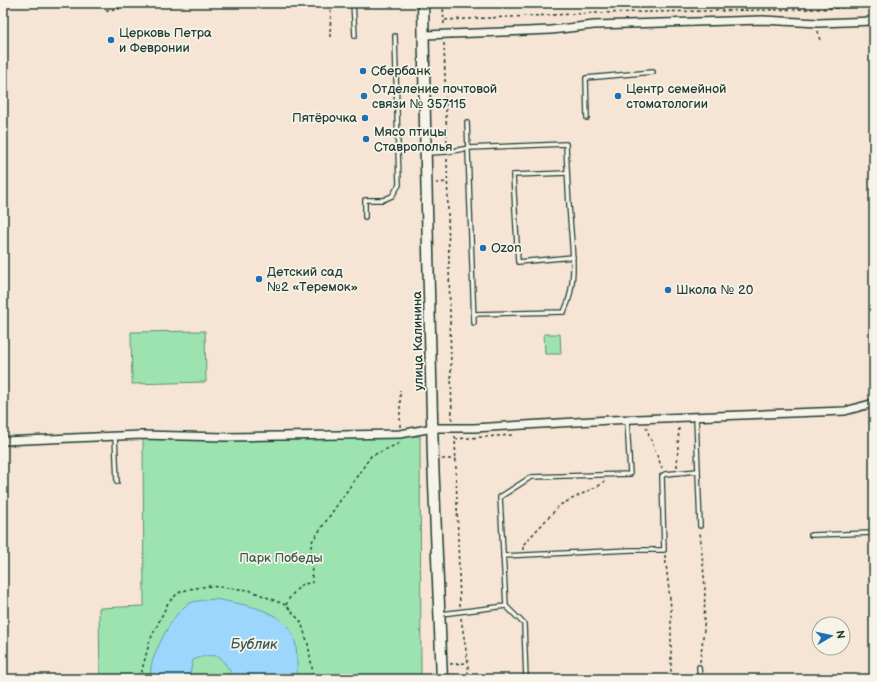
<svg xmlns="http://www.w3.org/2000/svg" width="877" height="682" font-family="'Balsamiq Sans',sans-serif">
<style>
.green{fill:#9ce3b0;stroke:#5e9072}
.water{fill:#9cd6fc;stroke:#6a99ac}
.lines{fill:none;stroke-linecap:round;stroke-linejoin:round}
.lane-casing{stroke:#1f3d34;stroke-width:6}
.street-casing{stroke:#1f3d34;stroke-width:10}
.secondary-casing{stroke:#1f3d34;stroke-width:13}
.path{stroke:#1f3d34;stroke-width:1.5;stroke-dasharray:3 3;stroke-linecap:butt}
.lane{stroke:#f7f3e8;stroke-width:3.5}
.street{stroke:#f7f3e8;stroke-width:7}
.secondary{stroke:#f7f3e8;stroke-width:10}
.poi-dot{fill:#1f6fb2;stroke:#f7f3e8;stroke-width:1.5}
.labels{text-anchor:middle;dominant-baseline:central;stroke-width:3.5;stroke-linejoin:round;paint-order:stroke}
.poi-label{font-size:13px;fill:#1f3d34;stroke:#f7f3e8;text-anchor:start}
.street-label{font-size:13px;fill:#1f3d34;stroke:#f7f3e8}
.park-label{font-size:13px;fill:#385e4d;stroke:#f7f3e8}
.water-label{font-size:14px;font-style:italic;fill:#385c5c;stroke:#f7f3e8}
</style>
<rect width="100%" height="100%" fill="#f6e4d4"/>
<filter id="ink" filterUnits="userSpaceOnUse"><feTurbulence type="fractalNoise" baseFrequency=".025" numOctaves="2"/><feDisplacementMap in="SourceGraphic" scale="8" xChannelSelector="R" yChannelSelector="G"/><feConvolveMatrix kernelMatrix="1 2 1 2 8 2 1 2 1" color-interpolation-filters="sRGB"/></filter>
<g filter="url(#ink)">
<g class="green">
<path d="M205 331 206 382 132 384 131 332Z"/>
<path d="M544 334H560L561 354H545Z"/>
<path d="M420 436 421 679H100L99 608 144 606 143 438Z"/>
</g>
<path class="water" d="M215 599C240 604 278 608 292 633 298 644 297 666 297 679H232L231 672 220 657C210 654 202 656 193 660L190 674 192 679H150C151 675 151 670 151 666 155 650 174 610 190 603 197 600 207 600 215 599Z"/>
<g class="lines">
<defs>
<g id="lane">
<path d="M353 3 355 36"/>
<path d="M587 118 586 78 653 72"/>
<path d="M467 122 474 323"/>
<path d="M427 153 447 152 469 148 566 144C567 169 568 193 570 218 572 249 578 283 564 312L474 314"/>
<path d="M567 173 513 175 518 262 573 257"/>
<path d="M365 217V200H383L392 196 399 185 395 36"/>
<path d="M696 417 700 526"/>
<path d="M115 436 117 482"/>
<path d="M811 535 874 533"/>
<path d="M503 556 631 550H664L662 476 665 474 698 471"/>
<path d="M441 614 506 606"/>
<path d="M699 667 700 679"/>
<path d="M443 677 458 678 459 679"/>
<path d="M526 679 524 624 506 606 500 497 531 477 630 474 627 420"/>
</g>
<g id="street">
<path d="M424 35 551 30 594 25 763 20 818 23 874 21"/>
<path d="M3 441 141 435 226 437 400 434 433 428H474L610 420 845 411 874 403"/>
</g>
<path id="secondary" d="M423 3 425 124 433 459 442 679"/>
</defs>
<use href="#lane" class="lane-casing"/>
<use href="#street" class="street-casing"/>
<use href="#secondary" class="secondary-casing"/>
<g class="path">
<path d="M443 3 444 27"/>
<path d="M106 10 119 9 118 3"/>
<path d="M445 20 595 13 817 9 874 6"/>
<path d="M818 31 820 41"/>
<path d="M330 37 331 3"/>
<path d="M444 43 447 147"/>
<path d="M447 159 452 421"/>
<path d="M436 183 448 182"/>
<path d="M400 427V390"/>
<path d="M646 427 662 468"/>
<path d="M455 436 460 606"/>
<path d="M455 439 512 435"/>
<path d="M442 459H456"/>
<path d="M677 467 679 425"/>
<path d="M523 550V545L560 505 602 484 604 481"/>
<path d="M665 555 671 608V679"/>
<path d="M286 605 290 597 302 584 312 583 311 543 371 456 400 443V441"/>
<path d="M461 618 468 663V679"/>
<path d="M700 662 704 629 705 587 700 532"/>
<path d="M450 664 468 663"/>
<path d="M142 679V670L150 640 168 603 178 593 189 589 209 586 249 590 286 605 301 622 308 644 314 679"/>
<path d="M429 679 432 672"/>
</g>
<use href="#lane" class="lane"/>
<use href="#street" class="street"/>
<use href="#secondary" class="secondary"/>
</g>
</g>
<g class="poi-dot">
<circle cx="111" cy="40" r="4"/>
<circle cx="363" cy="71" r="4"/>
<circle cx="364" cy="96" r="4"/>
<circle cx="618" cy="96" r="4"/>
<circle cx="365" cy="118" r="4"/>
<circle cx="366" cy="139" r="4"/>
<circle cx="483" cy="248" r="4"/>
<circle cx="259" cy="279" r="4"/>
<circle cx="668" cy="290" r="4"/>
</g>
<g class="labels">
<g class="poi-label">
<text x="119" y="33">Церковь Петра<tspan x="119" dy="15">и Февронии</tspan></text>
<text x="371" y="71">Сбербанк</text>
<text x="372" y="89">Отделение почтовой<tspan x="372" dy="15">связи № 357115</tspan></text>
<text x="626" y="89">Центр cемейной<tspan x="626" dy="15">cтоматологии</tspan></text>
<text x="357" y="118" text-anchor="end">Пятёрочка</text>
<text x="374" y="132">Мясо птицы<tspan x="374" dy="15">Ставрополья</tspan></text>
<text x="491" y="248">Ozon</text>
<text x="267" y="272">Детский сад<tspan x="267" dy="15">№2 «Теремок»</tspan></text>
<text x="676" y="290">Школа № 20</text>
</g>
<g class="street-label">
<text transform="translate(418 341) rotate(-91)">улица Калинина</text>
</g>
<g class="park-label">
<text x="281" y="558">Парк Победы</text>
</g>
<g class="water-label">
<text x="254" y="644">Бублик</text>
</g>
</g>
<rect width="877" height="682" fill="none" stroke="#f7f3e8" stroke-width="16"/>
<rect x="8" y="8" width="861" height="666" fill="none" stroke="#1f3d34" stroke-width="1.5" filter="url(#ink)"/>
<g transform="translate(831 636) rotate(81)"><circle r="19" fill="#f7f3e8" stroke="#a1aaa0"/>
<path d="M0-3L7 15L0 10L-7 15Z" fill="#1f6fb2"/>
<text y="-6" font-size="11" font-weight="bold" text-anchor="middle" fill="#1f3d34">N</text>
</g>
</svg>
